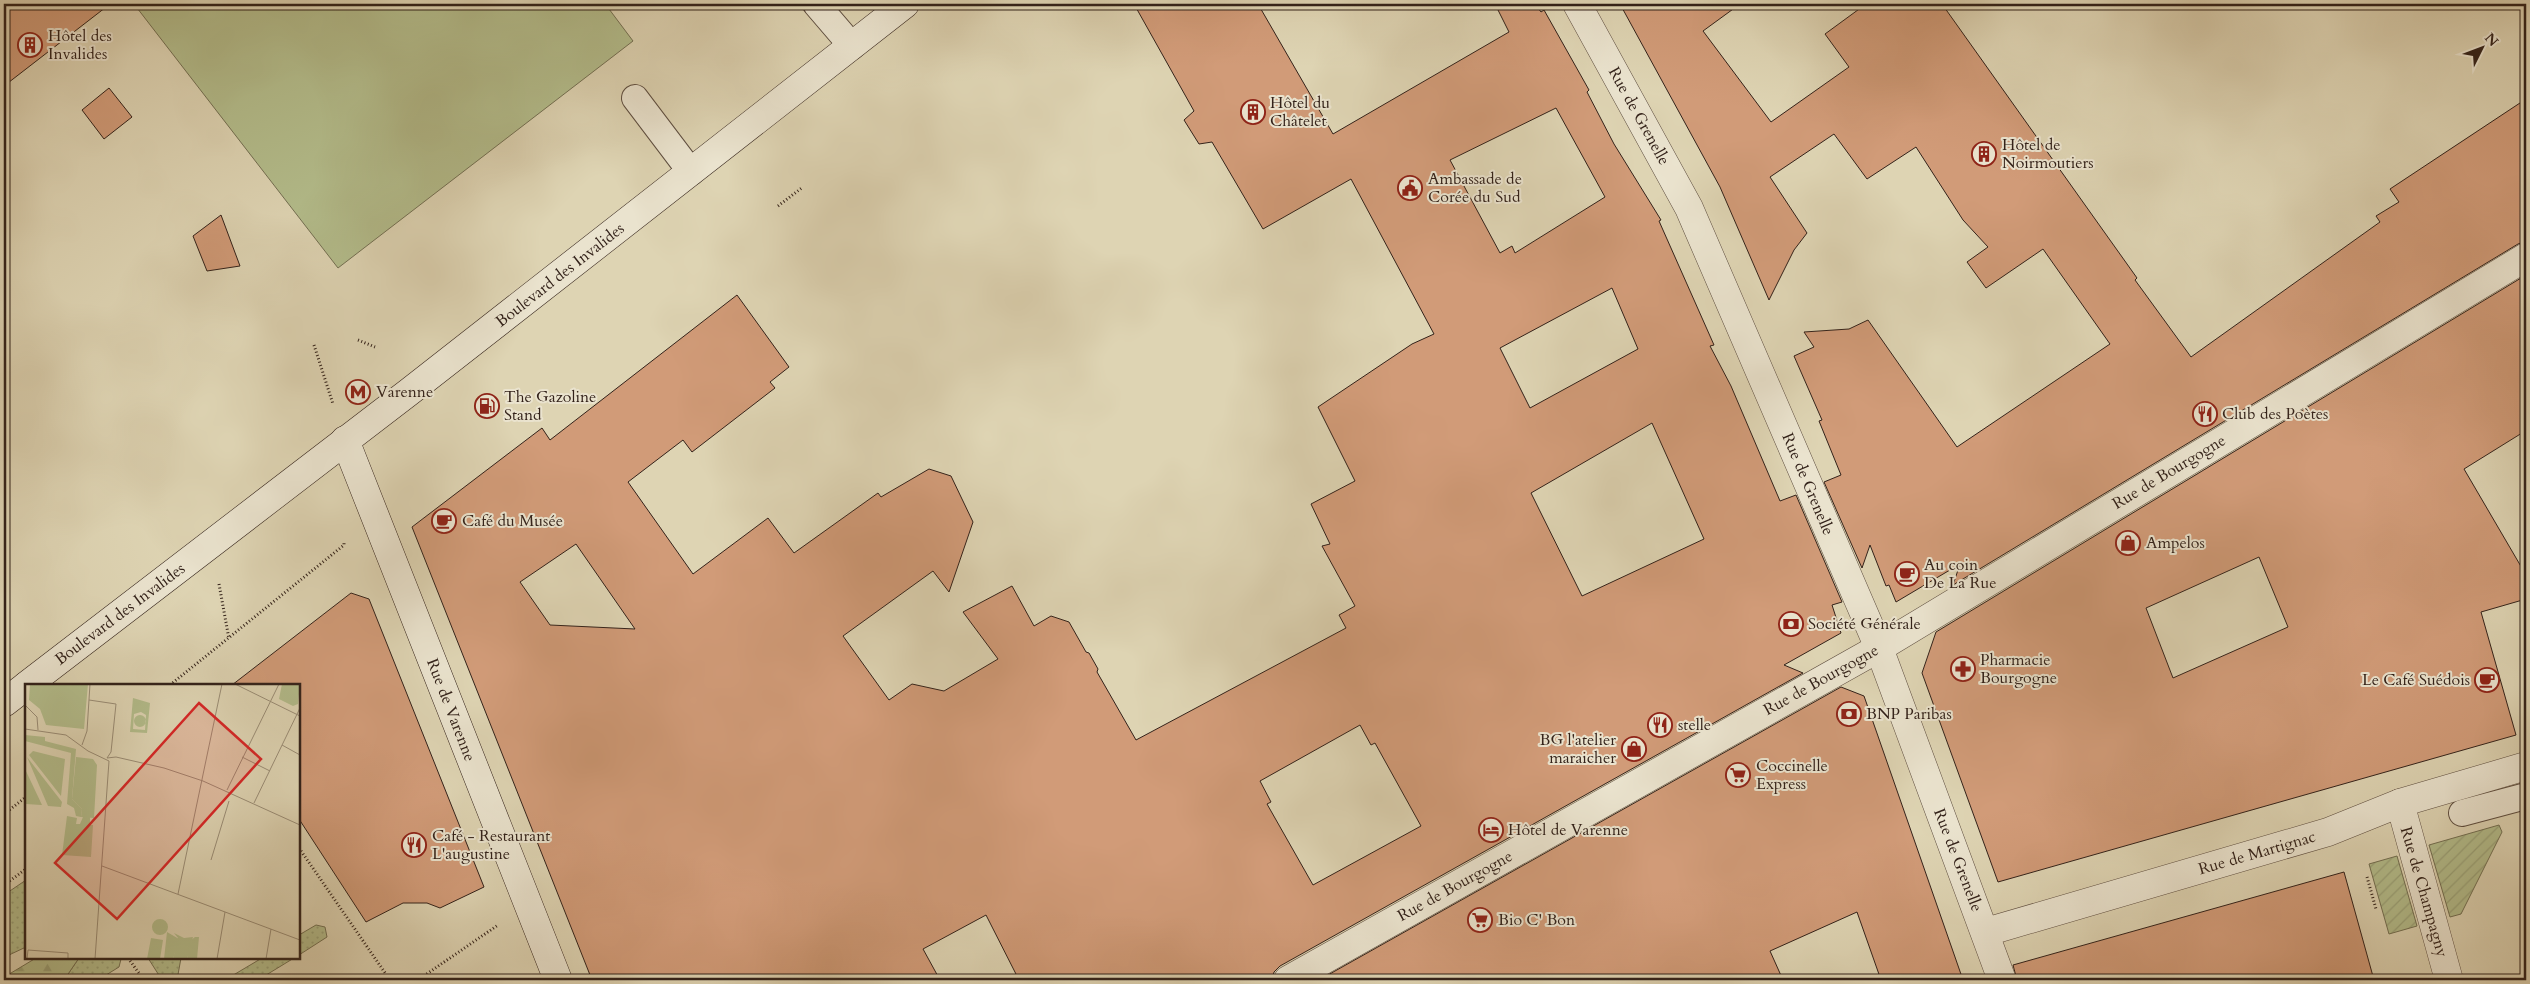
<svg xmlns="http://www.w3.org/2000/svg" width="2530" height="984" font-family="Cardo,serif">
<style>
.grass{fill:url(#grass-dots);stroke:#736f52}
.forest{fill:url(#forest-firs);stroke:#736f52}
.park{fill:#b3bc8b;stroke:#736f52}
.garden{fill:url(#garden-furrows);stroke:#736f52}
.building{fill:#d19b78;stroke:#33221a;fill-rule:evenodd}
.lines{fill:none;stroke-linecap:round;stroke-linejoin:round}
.lane-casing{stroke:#5e4e40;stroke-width:28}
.street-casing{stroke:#5e4e40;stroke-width:29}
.secondary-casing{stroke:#33221a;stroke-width:29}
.path{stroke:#33221a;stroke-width:3;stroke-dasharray:1 2.5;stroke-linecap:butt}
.lane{stroke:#eae3ce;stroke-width:26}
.street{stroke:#eae3ce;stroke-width:28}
.secondary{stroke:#eae3ce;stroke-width:28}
.labels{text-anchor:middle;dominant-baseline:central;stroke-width:4;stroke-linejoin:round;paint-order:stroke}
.poi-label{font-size:16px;fill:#33221a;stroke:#eae3ce;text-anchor:start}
.street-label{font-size:16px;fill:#33221a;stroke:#eae3ce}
.inset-road{fill:none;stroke:#9a8d76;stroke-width:1}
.view{fill:#d62828;fill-opacity:0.15;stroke:#d62828;stroke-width:2.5}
.inset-edge{fill:none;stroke:#33221a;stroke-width:2.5}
</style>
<defs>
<pattern id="grass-dots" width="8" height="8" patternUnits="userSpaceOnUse" patternTransform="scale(1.25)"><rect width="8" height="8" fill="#b3bc8b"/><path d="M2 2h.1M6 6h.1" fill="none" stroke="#9aa177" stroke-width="1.8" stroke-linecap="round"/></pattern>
<pattern id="forest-firs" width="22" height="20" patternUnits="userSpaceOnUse" patternTransform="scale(1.25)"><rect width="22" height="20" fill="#b3bc8b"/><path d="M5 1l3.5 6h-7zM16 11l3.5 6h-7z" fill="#9aa177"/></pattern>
<pattern id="garden-furrows" width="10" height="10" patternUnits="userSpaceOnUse" patternTransform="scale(1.25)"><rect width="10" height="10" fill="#b3bc8b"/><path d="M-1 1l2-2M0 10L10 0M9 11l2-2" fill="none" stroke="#9aa177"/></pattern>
</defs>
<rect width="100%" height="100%" fill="#ded4b3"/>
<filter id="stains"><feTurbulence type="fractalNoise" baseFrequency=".004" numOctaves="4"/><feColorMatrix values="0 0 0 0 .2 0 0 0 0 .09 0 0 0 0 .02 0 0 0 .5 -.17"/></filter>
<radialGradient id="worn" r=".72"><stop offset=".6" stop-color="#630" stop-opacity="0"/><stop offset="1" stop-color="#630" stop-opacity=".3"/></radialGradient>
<g class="grass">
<path d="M26 880V947L9 955 4 948V895Z"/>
<path d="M316 925 325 927 327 937 299 955V935Z"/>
<path d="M79 958H120L121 959 119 967 98 980H64Z"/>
<path d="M148 958H181L177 980H162Z"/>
<path d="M262 958H294L258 980H225Z"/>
</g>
<path class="forest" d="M36 958H79L64 980H9L6 976Z"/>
<path class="park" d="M134 4H608L606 5 633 41 338 268Z"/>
<g class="garden">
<path d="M2499 825 2502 832 2461 914 2450 917 2429 845Z"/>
<path d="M2397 856 2417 926 2389 934 2369 864Z"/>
</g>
<g class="building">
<path d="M4 4H110L4 86Z"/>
<path d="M1134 4H1258L1333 134 1509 32 1495 4H1535L1541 12 1544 10 1589 90 1587 92 1614 144 1661 220 1659 221 1714 345 1710 346 1731 386 1780 501 1796 495 1842 602 1832 605 1841 633 1784 665 1803 673 1280 966 1274 972 1272 980H1019L986 915 923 949 940 980H592L412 527 542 428 550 440 737 295 789 367 770 382 775 388 692 452 683 440 628 482 693 574 768 518 794 553 878 493 881 497 929 469 951 476 973 522 949 592 933 571 843 636 889 700 912 684 944 691 998 659 963 612 1012 586 1034 626 1051 616 1069 622 1086 652 1089 653 1098 669 1097 672 1136 740 1346 628 1339 615 1355 606 1322 546 1330 544 1311 504 1355 481 1318 407 1412 344 1434 334 1351 179 1263 229 1212 142 1199 144 1184 120 1194 111ZM1556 108 1605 197 1515 253 1512 246 1500 253 1450 160ZM1612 288 1638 349 1530 408 1500 348ZM1652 423 1704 539 1582 596 1531 493ZM576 544 635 629 550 625 520 582ZM1360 725 1371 745 1375 743 1421 826 1313 885 1267 804 1271 802 1260 781Z"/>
<path d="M1620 4H1740L1703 31 1771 122 1849 67 1825 34 1866 4H1942L2137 278 2135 280 2191 357 2380 222 2376 216 2399 202 2390 189 2526 99V241L2518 244 1953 585 1960 564 1896 602 1889 585 1886 586 1870 545 1862 568 1824 482 1841 475 1819 421 1822 420 1794 356 1814 347 1804 332 1849 329 1868 320 1957 447 2110 344 2043 249 1986 288 1967 262 1988 247 1963 220 1916 147 1867 179 1834 134 1770 177 1807 233 1794 250 1769 300 1720 187Z"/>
<path d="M109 88 132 117 104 139 82 110Z"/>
<path d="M221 215 240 266 207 271 193 236Z"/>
<path d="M2526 275V423L2523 425 2522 433 2464 469 2526 575V599L2481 612 2516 735 1998 882 1922 673 1936 632ZM2259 557 2288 627 2173 678 2146 608Z"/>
<path d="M351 593 369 599 484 887 440 908 427 903H403L366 922 299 819V685H232Z"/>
<path d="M1841 687 1864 696 1963 980H1881L1857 912 1770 951 1783 980H1319Z"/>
<path d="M2344 872 2374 980H2017L2013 965Z"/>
</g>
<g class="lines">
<defs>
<g id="lane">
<path d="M816 4 852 46"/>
<path d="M635 98 691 172"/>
<path d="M2462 813 2526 796"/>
</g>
<g id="street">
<path d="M1577 4 1689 208 1879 648 2002 980"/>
<path d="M2400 803 2449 980"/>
<path d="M1986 932 2328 832 2400 803 2526 766"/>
<path d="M1288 980 1879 648 2526 257"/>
</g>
<g id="secondary">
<path d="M345 440 558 980"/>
<path d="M27 685 409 392 905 4"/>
<path d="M4 703 26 686"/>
</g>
</defs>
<use href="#lane" class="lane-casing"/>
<use href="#street" class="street-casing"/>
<use href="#secondary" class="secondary-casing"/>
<g class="path">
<path d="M778 206 803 187"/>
<path d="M358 340 375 347"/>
<path d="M314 345 333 404"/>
<path d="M219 584 229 639"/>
<path d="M170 685 344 545V541"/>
<path d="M4 814 26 797"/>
<path d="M299 848 390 980"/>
<path d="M2367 877 2376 909"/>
<path d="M4 885 26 869"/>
<path d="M128 958 144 980"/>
<path d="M134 980 141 976"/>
<path d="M418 980 498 925"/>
</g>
<use href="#lane" class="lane"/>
<use href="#street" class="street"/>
<use href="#secondary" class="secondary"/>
</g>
<defs>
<symbol id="building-ring" viewBox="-11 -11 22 22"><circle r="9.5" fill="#eae3ce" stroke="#8f2418" stroke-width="1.5"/><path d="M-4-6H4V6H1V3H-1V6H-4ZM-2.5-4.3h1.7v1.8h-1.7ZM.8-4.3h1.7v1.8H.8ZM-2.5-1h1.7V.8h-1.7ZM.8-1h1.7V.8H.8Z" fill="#8f2418"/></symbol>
<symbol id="civic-ring" viewBox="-11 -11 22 22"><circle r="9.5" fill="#eae3ce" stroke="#8f2418" stroke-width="1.5"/><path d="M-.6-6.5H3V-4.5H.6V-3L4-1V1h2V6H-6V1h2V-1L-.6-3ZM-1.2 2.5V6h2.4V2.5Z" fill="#8f2418"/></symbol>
<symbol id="metro-ring" viewBox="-11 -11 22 22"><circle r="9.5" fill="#eae3ce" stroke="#8f2418" stroke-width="1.5"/><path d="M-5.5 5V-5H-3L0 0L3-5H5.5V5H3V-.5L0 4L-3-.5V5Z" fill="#8f2418"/></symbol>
<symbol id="fuel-ring" viewBox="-11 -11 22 22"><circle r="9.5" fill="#eae3ce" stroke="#8f2418" stroke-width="1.5"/><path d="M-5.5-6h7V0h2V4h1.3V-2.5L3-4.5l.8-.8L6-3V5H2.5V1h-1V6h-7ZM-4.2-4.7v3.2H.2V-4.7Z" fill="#8f2418"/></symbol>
<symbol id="restaurant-ring" viewBox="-11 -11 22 22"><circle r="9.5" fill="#eae3ce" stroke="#8f2418" stroke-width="1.5"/><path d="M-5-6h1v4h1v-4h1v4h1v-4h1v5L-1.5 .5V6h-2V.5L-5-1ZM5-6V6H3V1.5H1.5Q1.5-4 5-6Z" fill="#8f2418"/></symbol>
<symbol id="cafe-ring" viewBox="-11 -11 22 22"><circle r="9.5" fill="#eae3ce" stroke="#8f2418" stroke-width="1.5"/><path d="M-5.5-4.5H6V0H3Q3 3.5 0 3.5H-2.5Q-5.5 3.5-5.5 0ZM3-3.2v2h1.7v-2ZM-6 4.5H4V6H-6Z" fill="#8f2418"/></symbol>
<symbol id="shop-ring" viewBox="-11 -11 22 22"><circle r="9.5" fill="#eae3ce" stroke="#8f2418" stroke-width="1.5"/><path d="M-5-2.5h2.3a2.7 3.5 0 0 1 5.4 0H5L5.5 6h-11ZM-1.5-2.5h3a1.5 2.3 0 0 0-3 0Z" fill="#8f2418"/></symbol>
<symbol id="bank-ring" viewBox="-11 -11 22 22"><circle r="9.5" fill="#eae3ce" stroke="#8f2418" stroke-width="1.5"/><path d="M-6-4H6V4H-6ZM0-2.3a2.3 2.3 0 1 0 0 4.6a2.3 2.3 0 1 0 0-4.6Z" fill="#8f2418"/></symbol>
<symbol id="pharmacy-ring" viewBox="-11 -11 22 22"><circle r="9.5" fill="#eae3ce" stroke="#8f2418" stroke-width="1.5"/><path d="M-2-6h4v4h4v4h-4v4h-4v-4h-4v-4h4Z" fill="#8f2418"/></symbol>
<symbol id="supermarket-ring" viewBox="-11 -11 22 22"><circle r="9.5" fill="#eae3ce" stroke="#8f2418" stroke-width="1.5"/><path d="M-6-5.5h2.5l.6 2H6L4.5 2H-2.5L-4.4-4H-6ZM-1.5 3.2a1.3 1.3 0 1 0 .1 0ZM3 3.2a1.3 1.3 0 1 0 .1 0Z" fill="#8f2418"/></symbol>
<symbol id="hotel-ring" viewBox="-11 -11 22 22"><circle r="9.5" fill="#eae3ce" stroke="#8f2418" stroke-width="1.5"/><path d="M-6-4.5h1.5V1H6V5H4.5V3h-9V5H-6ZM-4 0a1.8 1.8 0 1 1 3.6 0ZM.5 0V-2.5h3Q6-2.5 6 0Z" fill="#8f2418"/></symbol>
</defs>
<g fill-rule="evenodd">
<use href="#building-ring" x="16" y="31" width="28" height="28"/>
<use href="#building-ring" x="1239" y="98" width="28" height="28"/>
<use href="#building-ring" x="1970" y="140" width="28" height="28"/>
<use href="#civic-ring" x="1396" y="174" width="28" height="28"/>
<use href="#metro-ring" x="344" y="378" width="28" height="28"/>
<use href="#fuel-ring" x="473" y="392" width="28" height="28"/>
<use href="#restaurant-ring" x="2191" y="400" width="28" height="28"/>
<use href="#cafe-ring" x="430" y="507" width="28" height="28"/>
<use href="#shop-ring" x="2114" y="529" width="28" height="28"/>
<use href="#cafe-ring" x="1893" y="560" width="28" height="28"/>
<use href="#bank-ring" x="1777" y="610" width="28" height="28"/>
<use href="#pharmacy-ring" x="1949" y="655" width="28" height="28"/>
<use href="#cafe-ring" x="2473" y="666" width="28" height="28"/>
<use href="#bank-ring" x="1835" y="700" width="28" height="28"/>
<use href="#restaurant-ring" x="1646" y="711" width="28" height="28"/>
<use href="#shop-ring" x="1620" y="735" width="28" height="28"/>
<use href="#supermarket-ring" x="1724" y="761" width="28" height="28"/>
<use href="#hotel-ring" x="1477" y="816" width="28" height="28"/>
<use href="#restaurant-ring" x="400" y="831" width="28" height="28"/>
<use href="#supermarket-ring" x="1466" y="906" width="28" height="28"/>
</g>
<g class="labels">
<g class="poi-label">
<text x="48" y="36">Hôtel des<tspan x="48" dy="18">Invalides</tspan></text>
<text x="1270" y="103">Hôtel du<tspan x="1270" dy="18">Châtelet</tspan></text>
<text x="2002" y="145">Hôtel de<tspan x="2002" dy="18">Noirmoutiers</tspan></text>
<text x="1428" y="179">Ambassade de<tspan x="1428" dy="18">Corée du Sud</tspan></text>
<text x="376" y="392">Varenne</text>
<text x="504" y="397">The Gazoline<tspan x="504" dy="18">Stand</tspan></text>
<text x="2222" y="414">Club des Poètes</text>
<text x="462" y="521">Café du Musée</text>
<text x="2146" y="543">Ampelos</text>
<text x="1924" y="565">Au coin<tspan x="1924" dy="18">De La Rue</tspan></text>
<text x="1808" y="624">Société Générale</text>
<text x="1980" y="660">Pharmacie<tspan x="1980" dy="18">Bourgogne</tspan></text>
<text x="2470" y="680" text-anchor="end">Le Café Suédois</text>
<text x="1866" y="714">BNP Paribas</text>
<text x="1678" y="725">stelle</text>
<text x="1616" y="740" text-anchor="end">BG l'atelier<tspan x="1616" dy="18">maraicher</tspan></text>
<text x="1756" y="766">Coccinelle<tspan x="1756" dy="18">Express</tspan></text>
<text x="1508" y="830">Hôtel de Varenne</text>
<text x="432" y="836">Café - Restaurant<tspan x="432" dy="18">L'augustine</tspan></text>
<text x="1498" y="920">Bio C' Bon</text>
</g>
<g class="street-label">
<text transform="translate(1639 116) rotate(61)">Rue de Grenelle</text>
<text transform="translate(560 275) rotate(-38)">Boulevard des Invalides</text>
<text transform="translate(2169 472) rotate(-31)">Rue de Bourgogne</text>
<text transform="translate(1808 484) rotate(67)">Rue de Grenelle</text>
<text transform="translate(120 614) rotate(-37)">Boulevard des Invalides</text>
<text transform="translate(1821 680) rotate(-29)">Rue de Bourgogne</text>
<text transform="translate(451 710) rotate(69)">Rue de Varenne</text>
<text transform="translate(2257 853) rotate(-16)">Rue de Martignac</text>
<text transform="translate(1958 860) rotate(69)">Rue de Grenelle</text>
<text transform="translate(1455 886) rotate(-29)">Rue de Bourgogne</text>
<text transform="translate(2424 892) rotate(74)">Rue de Champagny</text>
</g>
</g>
<g transform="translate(25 684)">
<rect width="275" height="275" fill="#ded4b3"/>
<path d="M0 51 20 53V57L51 65 47 115 57 125 56 133 51 132 49 124 42 120 46 69 0 57ZM8 67 40 75 36 112 4 71ZM2 73 37 118 36 123 23 122ZM0 85 17 121H16L1 120ZM149 249 159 254 168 253 162 275H148L153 254Z" fill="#b3bc8b"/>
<path d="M127 243a8 8 0 1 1 16 0a8 8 0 1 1-16 0ZM142 248 154 255 148 275H139ZM170 253H174L172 275H162L165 257ZM126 254 138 256 135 275H122Z" fill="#b3bc8b"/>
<path d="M5 0H63L59 45 21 41 15 25 4 16ZM257 0H275L273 20 268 22 254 15ZM42 132 52 134 51 140H55L58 133H65V141H68L66 173 37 171Z" fill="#b3bc8b"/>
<path d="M108 14 125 19 122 49 105 48ZM116 28 121 31 120 46 108 45 109 30ZM109 37a6 6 0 1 1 12 0a6 6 0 1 1-12 0ZM51 73 68 75 72 81 69 134 56 133 57 125 47 115Z" fill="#b3bc8b" fill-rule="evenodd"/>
<path class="inset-road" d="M210 0 275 32M64 16 91 20 86 68 82 74M0 21 12 33 13 46M0 45 41 51 63 67 84 77 70 275M57 61 62 47 65 0M257 61 275 71M217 73 245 87M82 74 91 73 139 84 178 97 275 141M202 106 254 0M229 119 275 24M186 176 204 117M77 182 275 256M153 210 197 0M2 275 3 266 43 269V275M192 275 200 228M241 275 246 245"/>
<path class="view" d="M174 19 236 75 92 235 30 179Z"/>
<rect width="275" height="275" class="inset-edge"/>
</g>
<rect width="2530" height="984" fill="none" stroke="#ded4b3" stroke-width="20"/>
<rect x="5" y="5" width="2520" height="974" fill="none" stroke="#33221a" stroke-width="2.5"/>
<rect x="10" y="10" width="2510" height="964" fill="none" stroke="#33221a"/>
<g transform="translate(2482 48) rotate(48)" stroke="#eae3ce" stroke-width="4" paint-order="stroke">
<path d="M0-4L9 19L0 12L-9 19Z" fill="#33221a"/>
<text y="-8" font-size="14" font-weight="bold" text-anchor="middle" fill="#33221a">N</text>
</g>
<rect width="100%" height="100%" filter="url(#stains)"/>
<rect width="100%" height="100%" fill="url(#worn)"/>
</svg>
